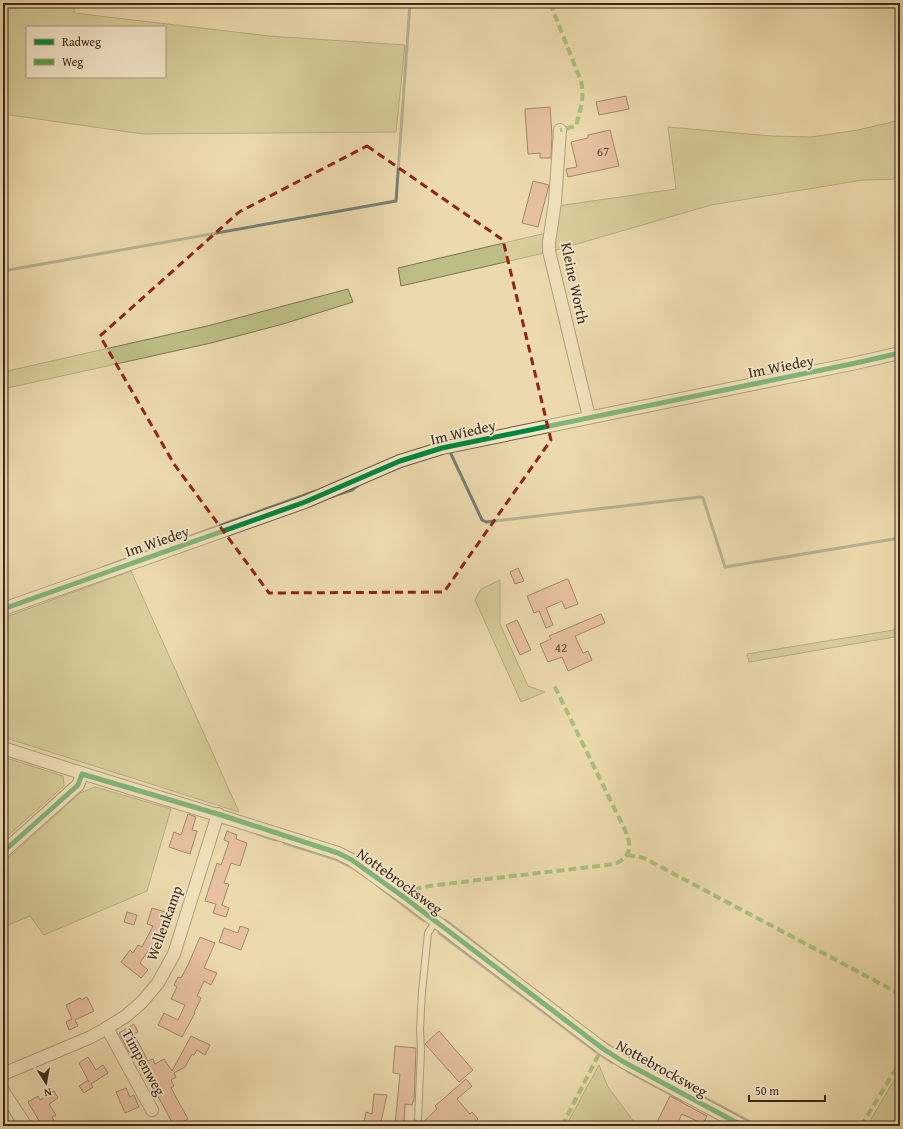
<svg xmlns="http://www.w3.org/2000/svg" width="903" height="1129" font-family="'Gentium Book Plus',serif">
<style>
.green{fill:#bcbe86;stroke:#7c7450;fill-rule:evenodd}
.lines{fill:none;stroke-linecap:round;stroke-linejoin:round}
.stream{stroke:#767f76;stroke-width:3}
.building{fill:#e0a28f;stroke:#3d291b}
.service-casing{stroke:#695540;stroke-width:8}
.minor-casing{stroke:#695540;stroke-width:14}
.service{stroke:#f3e7ca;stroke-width:6}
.minor{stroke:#f3e7ca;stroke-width:12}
.quiet{stroke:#54a340;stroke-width:4;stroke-dasharray:8 4;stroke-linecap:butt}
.cycleway-casing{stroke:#f3e7ca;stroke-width:8}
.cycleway{stroke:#00873e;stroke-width:5}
.marked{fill:none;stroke:#8f2418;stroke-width:3;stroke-dasharray:8 5;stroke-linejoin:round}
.labels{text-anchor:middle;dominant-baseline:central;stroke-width:3.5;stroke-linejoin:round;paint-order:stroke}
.number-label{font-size:13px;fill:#664738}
.street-label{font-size:15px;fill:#3d291b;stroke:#f3e7ca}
</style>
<rect width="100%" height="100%" fill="#ecdaad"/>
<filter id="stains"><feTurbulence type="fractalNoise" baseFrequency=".005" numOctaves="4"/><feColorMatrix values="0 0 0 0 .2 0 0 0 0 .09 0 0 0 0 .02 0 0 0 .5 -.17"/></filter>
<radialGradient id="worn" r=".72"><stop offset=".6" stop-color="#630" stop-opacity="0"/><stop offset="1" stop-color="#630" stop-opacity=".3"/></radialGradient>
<g class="green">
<path d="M3 3H74V13L269 36 405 45 396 132 143 134 3 114ZM27 27H165V77H27Z"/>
<path d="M900 120V179L863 180 711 205 553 251 401 286 398 268 546 233 550 207 676 189 668 127 771 136 811 137 858 130Z"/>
<path d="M348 289 353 302 283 324 211 343 3 389V372L207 326Z"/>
<path d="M131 571 239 812 3 737V618Z"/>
<path d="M500 580V624L528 686 545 692 521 702 475 600 481 589Z"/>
<path d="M900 629V636L749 662 747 654Z"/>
<path d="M3 757 63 776 64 786 3 840Z"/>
<path d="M95 787 171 809 147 891 44 935 30 916 3 927V863L80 793Z"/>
<path d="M599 1065 608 1087 637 1126H566Z"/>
<path d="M900 1070V1126H867Z"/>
</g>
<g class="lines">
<g class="stream">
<path d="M3 271 396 201 410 3"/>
<path d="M451 454 482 520 486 522 700 497 703 498 725 567 900 538"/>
<path d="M330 497 352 490 360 484"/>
<path d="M104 567 316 491"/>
<path d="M257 834 276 840"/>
<path d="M284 843 335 859 353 868"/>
<path d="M377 885 424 921"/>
<path d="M445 920 516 975"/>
<path d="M439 933 595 1051 613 1063"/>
<path d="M603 1042 623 1054 758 1126"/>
<path d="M627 1071 683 1101"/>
</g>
</g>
<g class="building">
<path d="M626 96 629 109 599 115 596 102Z"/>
<path d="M550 107 552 136 551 158H540V153L528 154 525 109Z"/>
<path d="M610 130 619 166 568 177 566 169 577 167 571 142 588 138V135Z"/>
<path d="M533 181 549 185 538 227 522 223Z"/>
<path d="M518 568 524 581 515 584 510 572Z"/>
<path d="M567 579H568L578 604 565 609 562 601 546 608 553 625 546 628 539 611 534 613 527 596Z"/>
<path d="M601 614 605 623 575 636 583 653 588 651 592 660 568 671 562 657 548 662 540 644 551 639 549 636Z"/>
<path d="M517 620 531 650 520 655 506 625Z"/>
<path d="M188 814 196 817 192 830 197 831 190 854 169 847 174 832 181 835Z"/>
<path d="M227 831 237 835 236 839 247 843 240 866 231 863 224 883 229 884 222 905 229 908 226 917 213 913 216 904 205 901 217 863 221 865 229 842 224 840Z"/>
<path d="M152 908 172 914 165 936 156 952 150 948 140 963 148 970 141 978 121 962 130 950 133 953 138 945 142 947 153 926 147 924Z"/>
<path d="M127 912 137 915 134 925 124 922Z"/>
<path d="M240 926 249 929 241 950 219 942 224 928 238 933Z"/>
<path d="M200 937 215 943 204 968 217 973 211 985 204 981 197 996 201 998 194 1013H195L182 1037 158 1025 164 1013 178 1020 185 1005 171 999 177 987 174 985 178 977 181 978 188 965Z"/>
<path d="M87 997 94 1011 75 1020 78 1026 69 1030 66 1022 72 1019 66 1005 80 998 81 1000Z"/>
<path d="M134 1024 138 1032 134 1034 148 1061 153 1059 155 1064 164 1059 172 1071 191 1036 210 1045 205 1055 197 1050 194 1055 192 1054 185 1067 174 1073 176 1077 171 1080 174 1086 171 1088 188 1119 176 1126H174L134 1052 131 1053 128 1051 119 1033Z"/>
<path d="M439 1031 473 1070 459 1082 425 1044Z"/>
<path d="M395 1046 416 1048 414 1101H413L412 1105 405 1104 404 1126 395 1125 400 1074 393 1073Z"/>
<path d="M88 1057 96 1070 103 1065 108 1073 91 1084 93 1087 84 1093 79 1086 88 1080 89 1082 79 1063Z"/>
<path d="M466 1079 472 1086 457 1099 470 1114 472 1112 478 1119 471 1126H419L437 1109 435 1106Z"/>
<path d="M126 1088 130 1097 134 1095 139 1107 125 1113 116 1092Z"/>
<path d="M54 1091 58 1098 49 1104 56 1115 52 1117 57 1126H42L28 1102 38 1096 40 1100Z"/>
<path d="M374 1094 387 1095 380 1126H363L366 1112 372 1114Z"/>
<path d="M670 1096 707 1116 703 1124 682 1114 676 1126H655Z"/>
</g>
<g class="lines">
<defs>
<path id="service" d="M418 1120 421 1051 420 1029 422 992 428 933 435 922"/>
<g id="minor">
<path d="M560 130 555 202 549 242V251L589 417"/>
<path d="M3 609 305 502 400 461 442 448 856 363 900 353"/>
<path d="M3 748C114 784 226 817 338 853L352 860 405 898 602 1048 622 1061 743 1126"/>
<path d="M3 852 78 785 82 774"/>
<path d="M107 1028 152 1110"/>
<path d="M3 1074 91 1037 107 1028 126 1016 142 1002 158 983 174 954 218 814"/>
<path d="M3 1091 26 1126"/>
</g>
</defs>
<use href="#service" class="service-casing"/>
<use href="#minor" class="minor-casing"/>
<use href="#service" class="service"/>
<use href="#minor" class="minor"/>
<g class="quiet">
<path d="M550 3 581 81C585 97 580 110 576 126L560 130"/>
<path d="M627 855 644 858 900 994"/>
<path d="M405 898C412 887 425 887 437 885L615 864C632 856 632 846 625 830L554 685"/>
<path d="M411 1126 418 1120"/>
<path d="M562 1126 602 1048"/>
<path d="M861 1126 900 1062"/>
</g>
<defs>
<g id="cycleway">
<path d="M3 609 305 502 400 461 442 448 856 363 900 353"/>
<path d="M3 852 78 785 82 774 218 814 338 853 352 860 405 898 602 1048 622 1061 743 1126"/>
</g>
</defs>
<use href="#cycleway" class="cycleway-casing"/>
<use href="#cycleway" class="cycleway"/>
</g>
<path d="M0 0H903V1129H0ZM367 146 503 240 551 440 444 592 269 593 174 464 100 336 239 212Z" fill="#ecdaad" fill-opacity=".55" fill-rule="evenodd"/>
<path class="marked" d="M367 146 503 240 551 440 444 592 269 593 174 464 100 336 239 212Z"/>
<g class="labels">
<g class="number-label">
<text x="603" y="151">67</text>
<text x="561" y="647">42</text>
</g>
<g class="street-label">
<text transform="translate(575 283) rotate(78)">Kleine Worth</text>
<text transform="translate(781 366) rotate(-11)">Im Wiedey</text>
<text transform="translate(463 432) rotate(-13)">Im Wiedey</text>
<text transform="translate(157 541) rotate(-19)">Im Wiedey</text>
<text transform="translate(400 881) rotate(36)">Nottebrocksweg</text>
<text transform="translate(164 923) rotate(-70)">Wellenkamp</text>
<text transform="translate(144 1062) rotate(61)">Timpenweg</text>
<text transform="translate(662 1068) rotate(29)">Nottebrocksweg</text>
</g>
</g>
<rect width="903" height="1129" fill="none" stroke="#ecdaad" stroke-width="16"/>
<rect x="4" y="4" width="895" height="1121" fill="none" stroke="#3d291b" stroke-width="2"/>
<rect x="8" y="8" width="887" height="1113" fill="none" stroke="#3d291b"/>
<rect x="26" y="26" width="140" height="52" fill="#f3e7ca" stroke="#aa9b84"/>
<rect x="34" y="39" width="20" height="6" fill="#00873e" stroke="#aa9b84"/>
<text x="62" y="46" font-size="12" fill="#3d291b">Radweg</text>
<rect x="34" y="59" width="20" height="6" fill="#54a340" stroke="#aa9b84"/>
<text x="62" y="66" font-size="12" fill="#3d291b">Weg</text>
<g transform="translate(46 1083) rotate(169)" stroke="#f3e7ca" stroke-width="3" paint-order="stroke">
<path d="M0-3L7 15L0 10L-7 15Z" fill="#3d291b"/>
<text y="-6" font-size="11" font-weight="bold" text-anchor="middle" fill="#3d291b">N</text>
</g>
<path d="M749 1095v6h76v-6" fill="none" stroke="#3d291b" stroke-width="2"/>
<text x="755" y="1095" font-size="12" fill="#3d291b" stroke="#f3e7ca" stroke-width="3" paint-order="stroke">50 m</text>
<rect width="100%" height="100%" filter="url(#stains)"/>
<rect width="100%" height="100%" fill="url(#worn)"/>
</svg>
